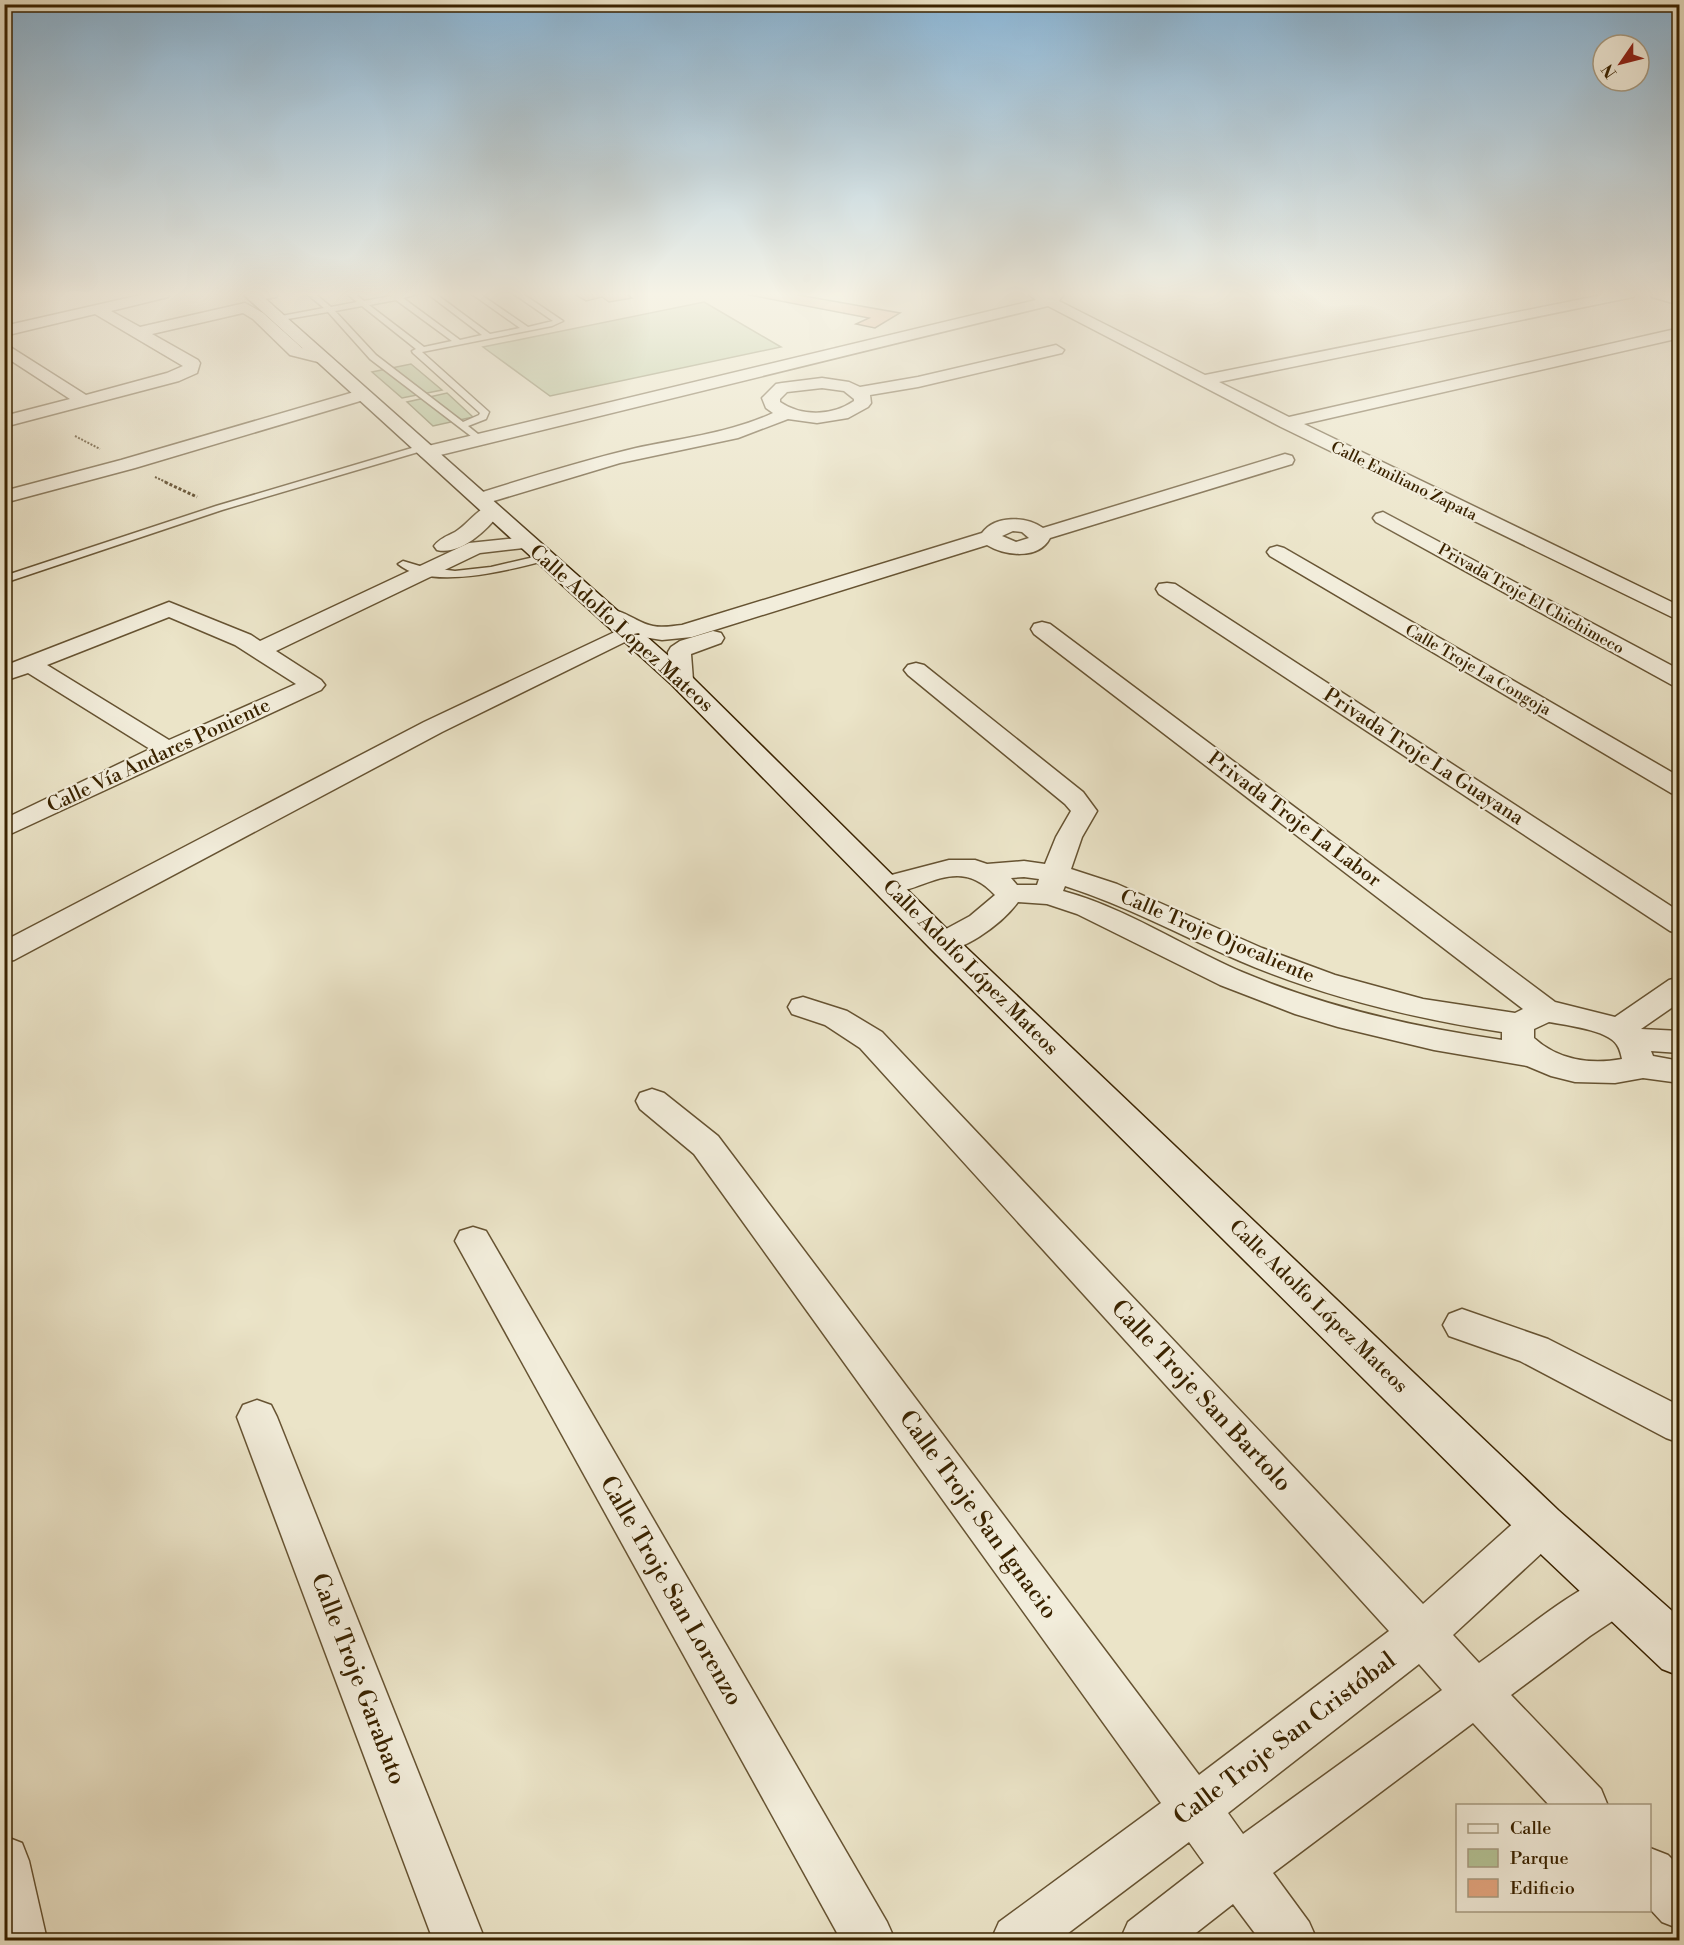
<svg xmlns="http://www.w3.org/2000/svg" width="1684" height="1945" font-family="'Libre Bodoni',serif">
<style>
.green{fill:#b5c598;stroke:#78744c;stroke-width:1.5}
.building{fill:#e5a781;stroke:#3a2300;stroke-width:1.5}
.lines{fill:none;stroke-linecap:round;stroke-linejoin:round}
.lane-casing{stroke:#665332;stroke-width:3}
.street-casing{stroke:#665332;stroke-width:3}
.secondary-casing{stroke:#3a2300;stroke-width:3}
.path-far1{stroke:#3a2300;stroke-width:2;stroke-dasharray:2 1.5;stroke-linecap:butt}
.path{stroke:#3a2300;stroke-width:3;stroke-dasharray:3 2;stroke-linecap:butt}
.lane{fill:#f2eddb;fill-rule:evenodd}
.street{fill:#f2eddb;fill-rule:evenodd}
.secondary{fill:#f2eddb;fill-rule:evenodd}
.labels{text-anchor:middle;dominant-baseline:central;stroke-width:4.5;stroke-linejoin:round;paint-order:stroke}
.far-street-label{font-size:16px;fill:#3a2300;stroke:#f2eddb}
.street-label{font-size:20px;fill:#3a2300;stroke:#f2eddb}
.near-street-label{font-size:24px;fill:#3a2300;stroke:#f2eddb}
</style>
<rect width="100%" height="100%" fill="#ebe4c8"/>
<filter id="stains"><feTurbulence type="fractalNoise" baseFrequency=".00333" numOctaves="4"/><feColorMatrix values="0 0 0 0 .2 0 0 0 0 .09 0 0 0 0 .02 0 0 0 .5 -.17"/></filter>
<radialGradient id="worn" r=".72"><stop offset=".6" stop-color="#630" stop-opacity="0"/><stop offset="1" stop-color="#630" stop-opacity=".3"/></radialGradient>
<g class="green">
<path d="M704 302 781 347 550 396 483 347Z"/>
<path d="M411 364 442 390 402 398 372 372Z"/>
<path d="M447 393 473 417 433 426 407 402Z"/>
</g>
<g class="building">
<path d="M574 294H626L632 298 609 302 602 297 586 301Z"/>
<path d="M744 294H793L900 313 875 328 856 324 869 318Z"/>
</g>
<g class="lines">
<defs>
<g id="lane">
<path d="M307 294H315L331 307 357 302 347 294H355L364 301 391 296 389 294H418L403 298 460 340 482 335 428 294H436L490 334 520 328 472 294H480L528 327 553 321 514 294H523L563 321 552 326 422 352 489 412 486 419 468 426 483 438V442L480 443 370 359 328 312 276 321V317L324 308ZM396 300 452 341 424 347 369 305ZM362 306 416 349 412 351 413 353 480 413 479 415 463 422 376 355 335 311Z"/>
<path d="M422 445 425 446V450L222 510 4 583V576L216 506Z"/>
<path d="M543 555 548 558 547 560C510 570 430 591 398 564L403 561 423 567 455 571 491 567Z"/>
</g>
<g id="street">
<path d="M145 294H170L168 297 111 311 140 327 245 303 263 313 302 348 328 355 330 358 322 363 290 355 253 319 243 313 152 334 198 360 200 363 197 373 179 381 4 427V416L70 399 4 356V343L86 395 167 373 183 366 95 314 4 336V326Z"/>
<path d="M249 294H278L276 297 254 301 249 300 247 297Z"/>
<path d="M1028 294H1064L1059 301 1205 375 1607 294H1635L1633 297 1628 298 1219 382 1289 417 1680 328V338L1304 424 1680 606V621L1281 427 1048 306 428 458 421 456 419 452 421 448 428 446 1036 300Z"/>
<path d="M1650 294 1680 296V305L1652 297Z"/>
<path d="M1056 345 1064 350 1062 353 918 387 870 395 871 403 868 407 848 418 817 423 788 419 738 438 620 463 487 503H473L470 499 473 495C527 478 581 461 636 448 682 438 730 433 773 413L766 408 762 398 776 384 782 383 822 378 849 382 860 387 918 377ZM822 388 844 391 854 399V401C832 416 802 417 780 402V399L787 392Z"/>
<path d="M361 390 367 391 370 395 367 399 135 468 4 503V491L121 460Z"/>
<path d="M1285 454 1292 456 1294 460 1292 464 1050 538C1039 560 1005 556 987 545L692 637 662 640 637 636 442 732 14 960 4 962V941L424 722 621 629 602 621 599 616 602 611C622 606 635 623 653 626 662 628 673 626 682 625L982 533C995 515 1026 516 1043 528ZM1013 531 1022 532 1029 538 1016 542 1002 536Z"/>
<path d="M491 505 498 507 501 511C489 529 460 556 437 550L434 546C439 539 447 536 455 532 467 525 478 508 491 505Z"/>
<path d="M1383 512 1680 670V687L1672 685 1376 522 1373 518 1376 514Z"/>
<path d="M526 537 533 539 536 543 533 547 480 553 276 651 321 680 325 685 321 690 4 837V819L150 749 28 673 4 681V666L169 602 251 635 260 641 469 543ZM169 617 235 645 296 684 169 740 47 665Z"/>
<path d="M1277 546 1284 548 1680 777V796L1671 793 1270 556 1267 552 1270 548Z"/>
<path d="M1167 583 1175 584 1680 912V934L1670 931 1159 594 1156 589 1159 584Z"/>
<path d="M1042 622 1050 624 1555 1002 1615 1017 1669 980 1680 977V1002L1641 1029 1680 1031V1053L1651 1051 1653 1056 1680 1061V1083L1643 1078 1615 1083 1575 1082 1551 1076 1527 1066 1434 1050 1338 1027 1295 1014 1220 985 1077 914 1047 904 1018 902C1003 923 959 957 933 950L928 943 933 936 970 916 995 895C953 849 917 902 876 891L872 885 876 879 949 860H975L987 864 1024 861 1045 864 1056 837 1071 811 1065 804 908 675 904 670 908 665 916 663 924 665 1083 792 1097 811 1082 837 1071 869 1117 884 1262 948 1335 975 1423 999 1515 1013 1523 1009 1034 634 1031 629 1034 624ZM1024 877 1039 879 1037 885H1017L1011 878ZM1065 886C1125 905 1182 936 1240 961 1324 997 1412 1018 1502 1032V1040C1413 1027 1325 1007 1242 972 1182 946 1126 908 1063 891ZM1549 1022C1566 1025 1608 1030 1617 1045 1620 1049 1621 1055 1622 1059 1590 1065 1558 1060 1534 1038V1029Z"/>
<path d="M713 631 721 633 724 638 721 643 691 654 693 680 689 685 681 687 673 685 669 680 668 652 671 647 680 641Z"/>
<path d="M803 997 847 1011 882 1032 1423 1604 1527 1511 1542 1505 1557 1511 1563 1525 1557 1539 1453 1635 1479 1663C1523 1632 1567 1592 1617 1572L1632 1578 1639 1593 1632 1608 1590 1636 1511 1695 1601 1789 1608 1806H1550L1473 1723 1273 1873 1309 1922 1317 1940H1260L1233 1904 1187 1940H1120L1128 1922 1204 1863 1189 1842 1059 1940H991L999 1922 1161 1803 694 1154 640 1109 636 1101 640 1093 652 1089 664 1093 718 1136 1199 1775 1389 1631 860 1048 825 1025 792 1014 788 1007 792 1000ZM1419 1664 1442 1690 1243 1834 1228 1813Z"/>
<path d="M473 1227 486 1231 887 1922 895 1940H841L455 1241 460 1231Z"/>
<path d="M1462 1309 1548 1339 1680 1406V1443L1666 1438 1520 1361 1449 1336 1443 1325 1449 1314Z"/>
<path d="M257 1400 271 1405 277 1417 485 1940H433L237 1417 243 1405Z"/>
<path d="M4 1836 22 1843 29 1861 47 1940H4Z"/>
<path d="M1650 1848 1668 1855 1680 1867V1929L1662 1922 1650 1909Z"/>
</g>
<path id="secondary" d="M243 294H260L690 675 954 936 1558 1510 1680 1618V1676L1662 1669 1526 1540 932 950 672 685Z"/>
</defs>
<use href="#lane" class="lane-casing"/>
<use href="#street" class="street-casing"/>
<use href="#secondary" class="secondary-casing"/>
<g class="path-far1">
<path d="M75 436 100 449"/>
<path d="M155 477 168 483"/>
</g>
<path class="path" d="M165 482 197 497"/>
<use href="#lane" class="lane"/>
<use href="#street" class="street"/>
<use href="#secondary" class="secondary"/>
</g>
<linearGradient id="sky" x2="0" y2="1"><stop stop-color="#8bb7d8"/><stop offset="0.52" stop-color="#f6f3e6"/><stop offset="1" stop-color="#f6f3e6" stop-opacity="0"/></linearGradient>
<rect width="1684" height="566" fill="url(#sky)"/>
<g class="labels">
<g class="far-street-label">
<text transform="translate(1404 481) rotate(26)">Calle Emiliano Zapata</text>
<text transform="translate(1531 599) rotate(29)">Privada Troje El Chichimeco</text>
<text transform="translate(1478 670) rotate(30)">Calle Troje La Congoja</text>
</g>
<g class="street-label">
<text transform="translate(621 629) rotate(42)">Calle Adolfo López Mateos</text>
<text transform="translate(159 756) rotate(-25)">Calle Vía Andares Poniente</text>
<text transform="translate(1423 757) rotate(33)">Privada Troje La Guayana</text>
<text transform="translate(1294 820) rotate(37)">Privada Troje La Labor</text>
<text transform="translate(1217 937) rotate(23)">Calle Troje Ojocaliente</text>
<text transform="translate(970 968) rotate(45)">Calle Adolfo López Mateos</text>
<text transform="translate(1318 1307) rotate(44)">Calle Adolfo López Mateos</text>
</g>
<g class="near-street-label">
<text transform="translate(1201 1396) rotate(47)">Calle Troje San Bartolo</text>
<text transform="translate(978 1515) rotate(54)">Calle Troje San Ignacio</text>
<text transform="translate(671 1591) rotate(60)">Calle Troje San Lorenzo</text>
<text transform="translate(358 1679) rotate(69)">Calle Troje Garabato</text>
<text transform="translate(1285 1739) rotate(-37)">Calle Troje San Cristóbal</text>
</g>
</g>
<rect width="1684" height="1945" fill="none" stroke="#ebe4c8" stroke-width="24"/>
<rect x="6" y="6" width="1672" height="1933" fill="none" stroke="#3a2300" stroke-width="3"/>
<rect x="12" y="12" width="1660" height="1921" fill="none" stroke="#3a2300" stroke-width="1.5"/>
<rect x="1456" y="1804" width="195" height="108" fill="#f2eddb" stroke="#a89c83" stroke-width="1.5"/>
<rect x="1468" y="1824" width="30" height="9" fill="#f2eddb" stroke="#a89c83" stroke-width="1.5"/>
<text x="1510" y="1834" font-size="18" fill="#3a2300">Calle</text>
<rect x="1468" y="1849" width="30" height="18" fill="#b5c598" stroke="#a89c83" stroke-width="1.5"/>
<text x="1510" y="1864" font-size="18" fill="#3a2300">Parque</text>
<rect x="1468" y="1879" width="30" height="18" fill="#e5a781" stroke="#a89c83" stroke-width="1.5"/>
<text x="1510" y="1894" font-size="18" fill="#3a2300">Edificio</text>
<g transform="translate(1621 63) rotate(235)"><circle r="28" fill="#f2eddb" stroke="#a89c83" stroke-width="1.5"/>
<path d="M0-4.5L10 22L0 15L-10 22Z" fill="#8f2418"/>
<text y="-9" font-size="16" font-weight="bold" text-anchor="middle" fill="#3a2300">N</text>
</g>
<rect width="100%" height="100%" filter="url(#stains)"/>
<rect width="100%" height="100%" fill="url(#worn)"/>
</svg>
